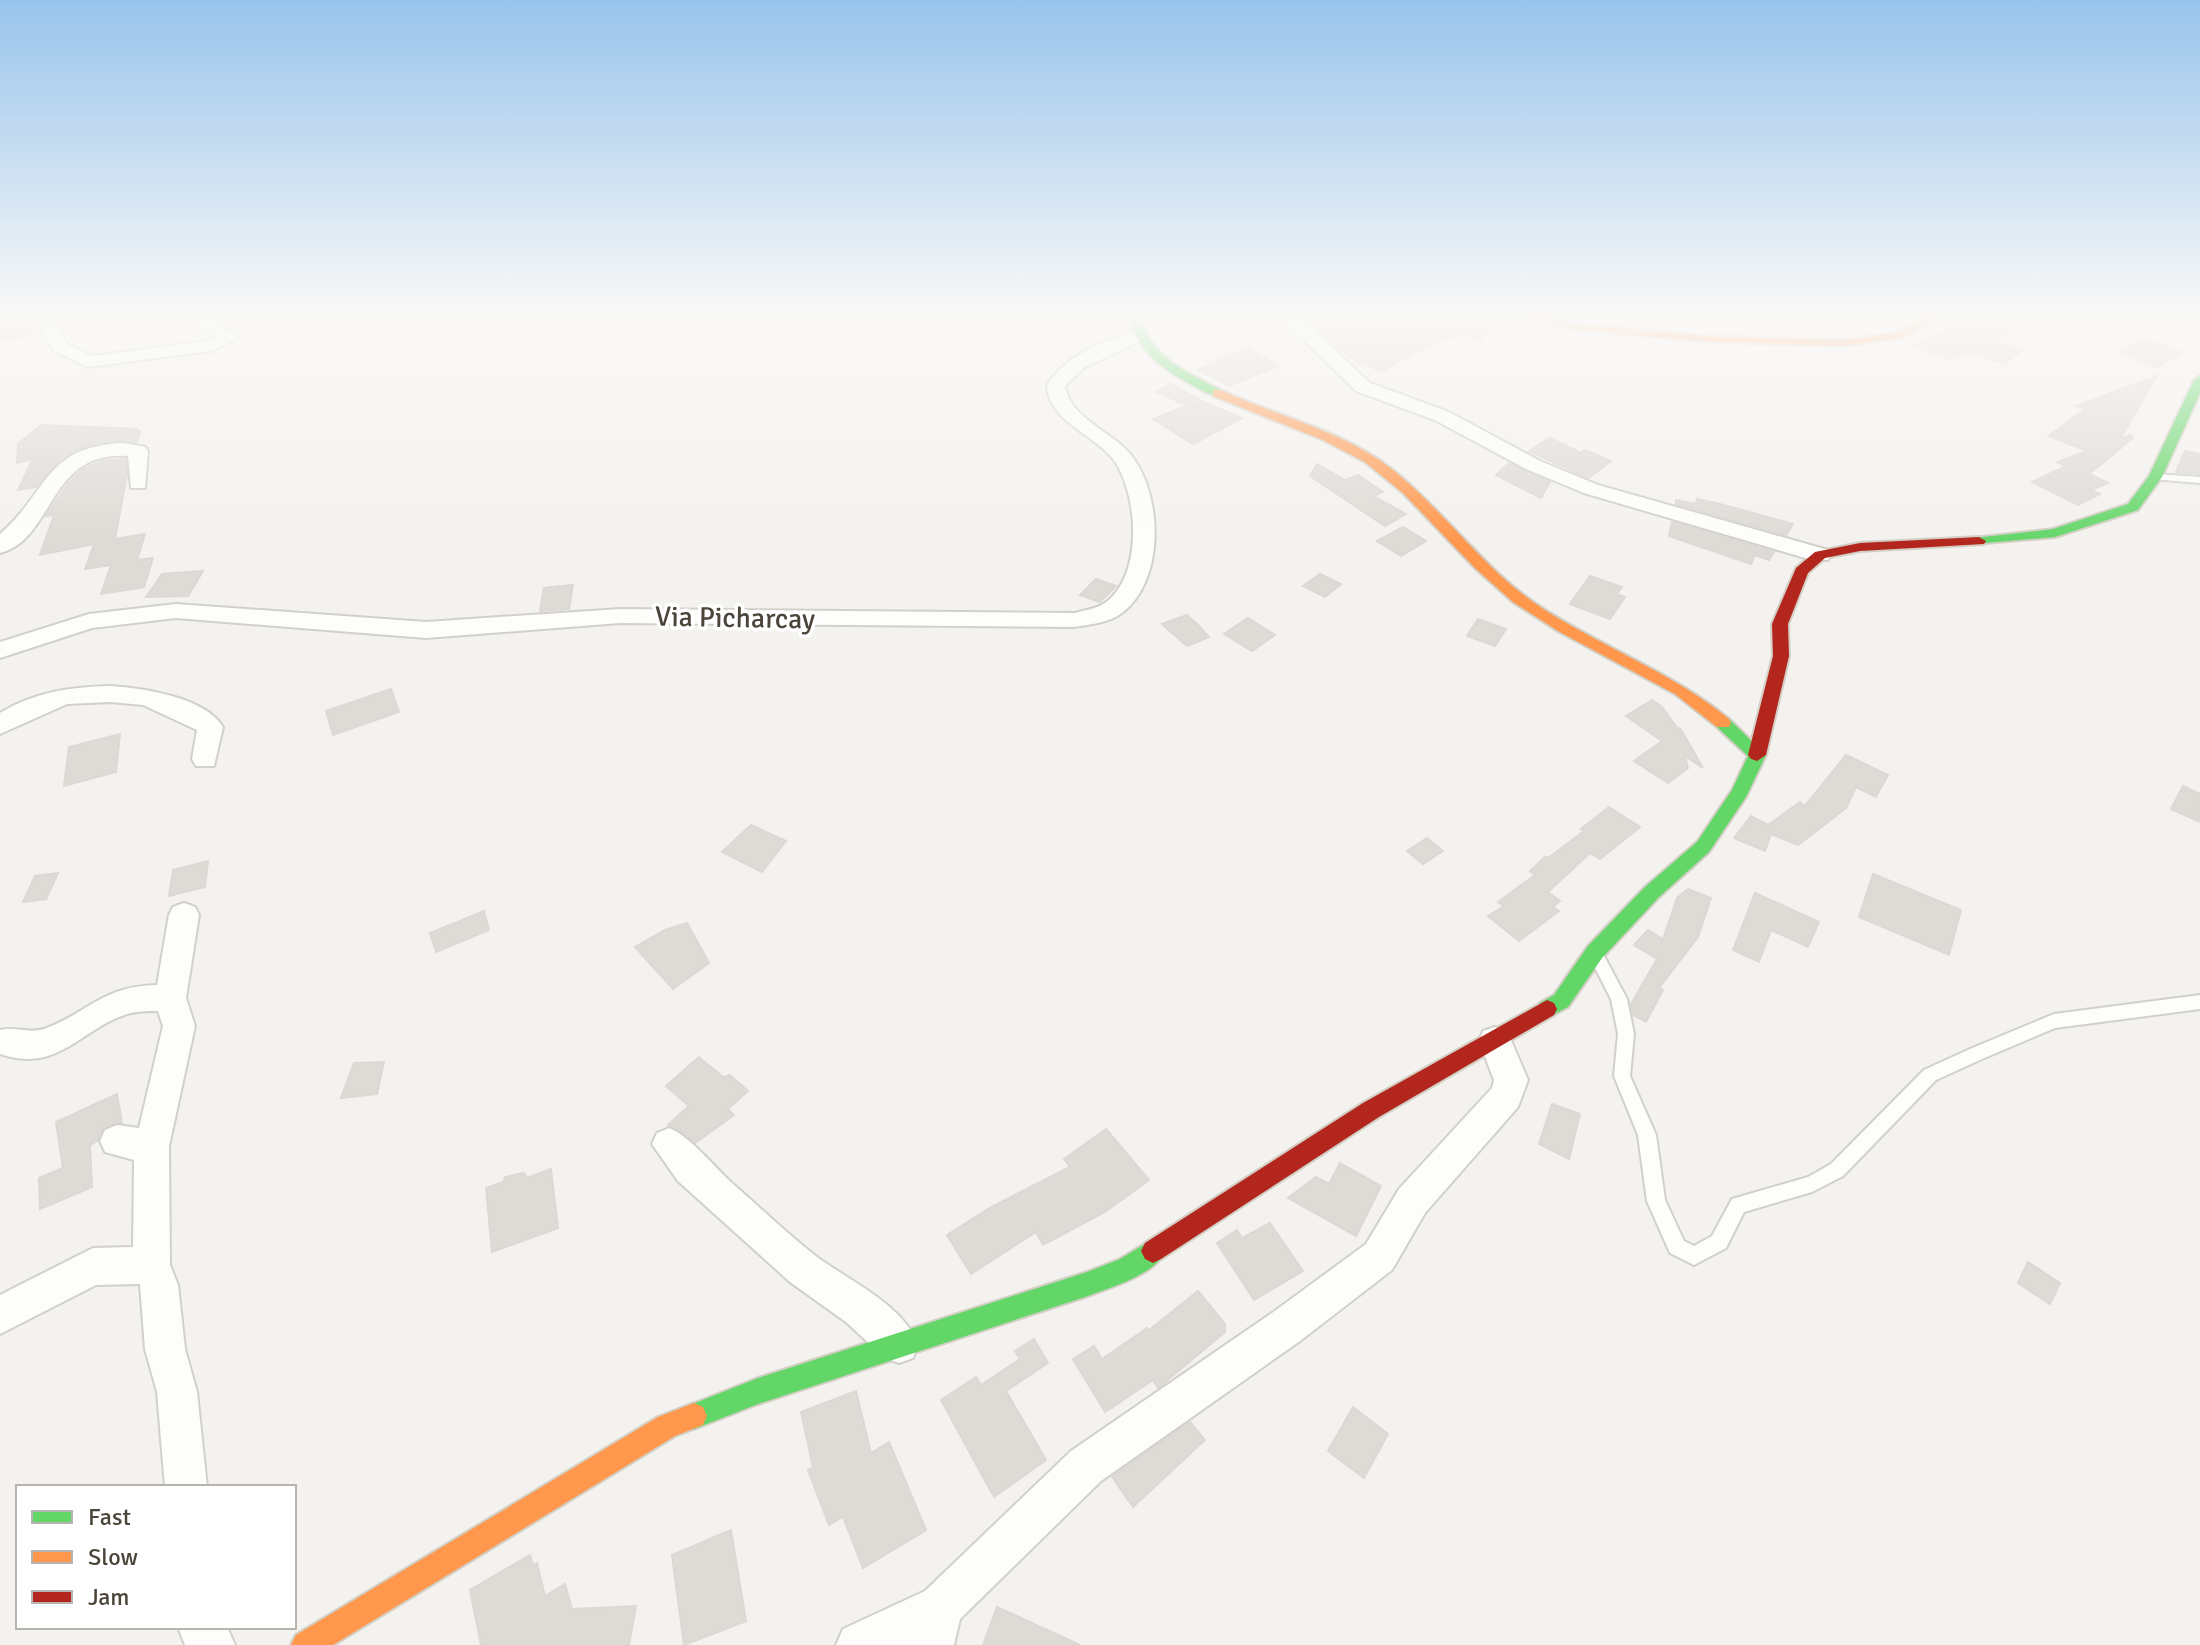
<svg xmlns="http://www.w3.org/2000/svg" width="2200" height="1645" font-family="Signika,sans-serif">
<style>
.building{fill:#dedbd6;stroke:#dcd9d4;stroke-width:2}
.lines{fill:none;stroke-linecap:round;stroke-linejoin:round}
.lane-casing{stroke:#d2d0cb;stroke-width:4}
.street-casing{stroke:#d2d0cb;stroke-width:4}
.fast-casing{stroke:#d3cfc5;stroke-width:4}
.slow-casing{stroke:#d3cfc5;stroke-width:4}
.jam-casing{stroke:#d3cfc5;stroke-width:4}
.lane{fill:#fdfdfc;fill-rule:evenodd}
.street{fill:#fdfdfc;fill-rule:evenodd}
.fast{fill:#63d668;fill-rule:evenodd}
.slow{fill:#ff974d;fill-rule:evenodd}
.jam{fill:#b3261e;fill-rule:evenodd}
.labels{text-anchor:middle;dominant-baseline:central;stroke-width:7;stroke-linejoin:round;paint-order:stroke}
.street-label{font-size:28px;fill:#4b4439;stroke:#fff}
</style>
<rect width="100%" height="100%" fill="#f4f2ee"/>
<g class="building">
<path d="M0 313H34L29 336 0 341Z"/>
<path d="M1299 313H1492L1495 320 1502 322 1481 341 1462 335 1434 342 1380 372 1364 362 1360 364 1333 344Z"/>
<path d="M1978 313H2046L1992 340 2022 350 2005 364 1968 351 1950 360 1914 345Z"/>
<path d="M2143 338 2161 344 2184 353 2157 367 2120 352Z"/>
<path d="M1247 348 1279 366 1229 386 1197 370Z"/>
<path d="M2157 376 2120 439 2131 435 2133 438 2089 474 2108 483 2091 490 2100 494 2078 505 2032 482 2066 466 2057 462 2087 451 2049 436 2085 409 2076 406Z"/>
<path d="M1171 384 1189 394 1199 399 1185 405 1157 392Z"/>
<path d="M1201 401 1242 418 1193 444 1153 419Z"/>
<path d="M41 425 137 429 135 431H140L137 442 97 443 76 450 60 460 36 487 18 490 33 459 17 463 18 444Z"/>
<path d="M1550 438 1581 453 1585 450 1611 461 1588 478 1529 451Z"/>
<path d="M2185 451 2200 454V474L2176 472Z"/>
<path d="M125 459 127 475 115 539 145 534 137 560 153 558 144 587 101 594 111 565 85 569 94 544 40 555 54 515 46 516 69 482 83 469 102 461Z"/>
<path d="M1509 463 1550 482 1541 498 1496 475Z"/>
<path d="M1317 464 1345 480 1358 475 1383 492 1373 496 1406 514 1385 526 1310 476Z"/>
<path d="M1697 499 1720 504 1793 524 1786 535 1676 504V500L1696 504Z"/>
<path d="M1672 522 1774 552 1769 560 1755 555 1751 564 1669 536Z"/>
<path d="M1403 527 1426 541 1401 556 1377 541Z"/>
<path d="M203 571 188 596 146 597 162 574Z"/>
<path d="M1320 574 1341 584 1325 597 1303 586Z"/>
<path d="M1590 576 1622 587 1617 594 1625 597 1610 619 1570 604Z"/>
<path d="M1096 579 1116 586 1100 602 1080 595Z"/>
<path d="M573 585 569 609 540 611 544 588Z"/>
<path d="M1187 615 1197 624 1209 637 1187 646 1162 624Z"/>
<path d="M1248 618 1275 635 1252 651 1224 634Z"/>
<path d="M1478 619 1506 629 1495 646 1467 636Z"/>
<path d="M391 689 399 712 333 735 326 711Z"/>
<path d="M1652 700 1662 707 1678 729 1680 728 1703 768 1685 756 1688 768 1668 783 1634 761 1662 741 1626 716Z"/>
<path d="M120 734 116 772 64 786 69 747Z"/>
<path d="M1846 755 1888 775 1876 797 1856 787 1846 808 1798 845 1771 834 1765 851 1734 838 1751 816 1768 825 1800 802 1805 806Z"/>
<path d="M2183 786 2200 794V822L2171 809Z"/>
<path d="M1609 807 1640 827 1600 859 1590 853 1548 892 1560 901 1553 907 1559 911 1519 941 1488 916 1504 906 1498 902 1535 875 1530 871 1545 857 1548 858 1584 831 1581 829Z"/>
<path d="M751 825 786 841 762 872 722 852Z"/>
<path d="M1427 838 1443 851 1423 864 1407 851Z"/>
<path d="M208 861 205 887 169 896 173 870Z"/>
<path d="M58 873 46 899 23 902 35 876Z"/>
<path d="M1873 874 1961 910 1949 955 1859 917Z"/>
<path d="M1688 889 1711 898 1698 937 1659 988 1663 990 1646 1022 1633 1015 1631 1004 1657 959 1634 945 1648 930 1663 939 1677 898Z"/>
<path d="M1755 893 1819 922 1808 947 1771 930 1759 962 1733 950Z"/>
<path d="M484 911 489 930 436 952 430 933Z"/>
<path d="M687 923 709 963 673 989 635 947 665 930Z"/>
<path d="M699 1057 723 1077 730 1075 748 1091 728 1109 734 1115 695 1143 668 1125 689 1106 666 1086Z"/>
<path d="M384 1062 377 1094 341 1098 354 1063Z"/>
<path d="M117 1094 122 1123 104 1127 97 1141 90 1145 92 1187 40 1209 39 1178 63 1168 56 1122Z"/>
<path d="M1552 1104 1580 1114 1569 1159 1539 1144Z"/>
<path d="M1106 1129 1149 1180 1105 1212 1043 1245 1036 1232 971 1274 947 1235 991 1207 1070 1167 1064 1159Z"/>
<path d="M1340 1163 1381 1186 1356 1236 1288 1198 1316 1177 1329 1184Z"/>
<path d="M551 1169 558 1228 492 1252 486 1188 503 1182 505 1177 524 1173 527 1178Z"/>
<path d="M1270 1223 1303 1271 1254 1300 1217 1243 1237 1230 1242 1238Z"/>
<path d="M2028 1262 2060 1283 2050 1304 2018 1283Z"/>
<path d="M1198 1291 1225 1324V1332L1158 1388 1153 1380 1105 1412 1073 1359 1094 1346 1102 1359 1147 1328 1148 1331Z"/>
<path d="M1034 1339 1048 1363 1006 1391 1046 1460 994 1497 941 1400 976 1377 981 1385 1020 1359 1015 1351Z"/>
<path d="M856 1391 871 1453 889 1442 926 1530 863 1568 843 1517 829 1525 808 1470 813 1467 801 1412Z"/>
<path d="M1353 1407 1388 1434 1364 1478 1328 1451Z"/>
<path d="M1190 1422 1205 1440 1133 1507 1112 1477Z"/>
<path d="M731 1530 746 1621 684 1645 672 1555Z"/>
<path d="M530 1555 533 1565 537 1563 545 1596 565 1584 572 1609 636 1606 629 1645H481L470 1590Z"/>
<path d="M997 1607 1080 1645H983Z"/>
</g>
<g class="lines">
<defs>
<g id="lane">
<path d="M2155 474 2200 477V483L2151 479V475Z"/>
<path d="M1597 950 1602 952 1627 999 1634 1034 1630 1076 1656 1135 1665 1200 1684 1241 1694 1246 1712 1236 1732 1199 1808 1177 1831 1164 1924 1070 1970 1049 2054 1014 2200 995V1009L2055 1028 1982 1059 1936 1080 1843 1176 1812 1192 1744 1212 1726 1248 1694 1265 1670 1253 1647 1201 1638 1135 1614 1076 1618 1034 1611 999 1589 956 1592 952Z"/>
</g>
<g id="street">
<path d="M216 313H243L216 323 239 337 212 351 88 367 54 351 40 326 49 321 55 322 67 344 91 356 208 341 216 337 201 330 199 320Z"/>
<path d="M361 313H393C386 321 368 321 361 313Z"/>
<path d="M1276 313H1295L1370 383 1449 412 1540 461 1598 485 1828 550 1831 555 1828 560H1812L1584 493 1526 469 1435 420 1356 391Z"/>
<path d="M1137 331 1146 336 1143 340 1085 367 1065 386C1069 418 1113 432 1131 455 1163 496 1165 580 1122 613 1109 623 1090 624 1075 627L620 623 426 638 176 618 92 628 0 658V642L89 614 176 604 426 622 620 609 1075 613C1085 610 1096 609 1105 603 1143 575 1138 499 1116 463 1098 435 1050 424 1047 386 1063 357 1105 339 1137 331Z"/>
<path d="M124 443 145 447 148 451 145 488H131L128 456C47 450 55 539 0 553V534C48 493 44 446 124 443Z"/>
<path d="M110 686C142 688 205 697 223 727L214 766H196L192 759 197 730 143 705 110 702 67 704 0 734V713C35 692 70 687 110 686Z"/>
<path d="M184 903 195 907 199 915 186 998 195 1026 169 1146 170 1265 178 1285 185 1349 197 1392 207 1487H165L157 1392 145 1349 140 1284 96 1285 0 1334V1295L93 1248 133 1247 134 1160 105 1152 100 1141 105 1130 117 1125 139 1128 163 1026 158 1011C148 1011 137 1011 127 1014 80 1029 58 1074 0 1054V1030C14 1026 29 1034 44 1029 88 1013 102 986 157 985L169 915 173 907Z"/>
<path d="M1495 1027 1507 1031 1528 1080 1518 1107 1425 1213 1392 1270 1300 1341 1101 1481 960 1619 954 1645H836L843 1629 925 1591 1071 1451 1272 1313 1366 1244 1399 1189 1492 1088 1494 1080 1479 1041 1483 1031Z"/>
<path d="M669 1128C690 1136 715 1168 733 1184 761 1208 788 1235 817 1257 851 1282 902 1304 918 1344L913 1358 899 1363 885 1358 846 1322 790 1282 678 1181 652 1144 657 1133Z"/>
<path d="M178 1627H227L235 1645H185Z"/>
</g>
<g id="fast">
<path d="M1128 313H1138C1152 358 1182 370 1221 390V396C1211 397 1202 390 1192 385 1161 368 1135 349 1128 313Z"/>
<path d="M2200 376V393L2162 477 2138 510 2055 537 1974 544V538L2053 529 2128 504 2149 476 2194 380Z"/>
<path d="M1723 717 1729 719 1766 755 1746 797 1709 852 1659 897 1602 958 1568 1007 1547 1018 1540 1015 1537 1009 1540 1003 1554 995 1588 946 1645 887 1697 842 1732 790 1748 756 1717 727 1715 723 1717 719Z"/>
<path d="M1153 1239 1161 1243 1165 1251C1155 1275 1111 1287 1088 1296L758 1404 694 1429 685 1425 681 1416 685 1407 758 1378 1087 1272 1120 1259Z"/>
</g>
<g id="slow">
<path d="M1501 313H1521L1577 324 1709 336 1843 340 1894 333 1934 313H1948L1901 338 1843 346 1709 342 1577 330Z"/>
<path d="M1213 390H1221C1278 417 1343 430 1393 470 1447 513 1486 573 1545 610 1606 649 1673 673 1729 719L1731 723 1729 727H1717L1675 694 1558 631 1513 602 1475 568 1403 493 1365 462 1323 440 1213 396Z"/>
<path d="M694 1403 703 1407 707 1416 703 1425 675 1436 333 1645H291L296 1635 658 1417Z"/>
</g>
<g id="jam">
<path d="M1979 537 1986 541 1984 544 1860 551 1825 558 1808 573 1788 624 1789 656 1766 755 1757 761 1751 759 1748 755 1773 656 1772 624 1796 568 1815 552 1860 543Z"/>
<path d="M1547 1000 1554 1003 1557 1009 1554 1015 1379 1117 1161 1259 1153 1263 1145 1259 1141 1251 1145 1243 1363 1103Z"/>
</g>
</defs>
<use href="#lane" class="lane-casing"/>
<use href="#street" class="street-casing"/>
<use href="#fast" class="fast-casing"/>
<use href="#slow" class="slow-casing"/>
<use href="#jam" class="jam-casing"/>
<use href="#lane" class="lane"/>
<use href="#street" class="street"/>
<use href="#fast" class="fast"/>
<use href="#slow" class="slow"/>
<use href="#jam" class="jam"/>
</g>
<linearGradient id="sky" x2="0" y2="1"><stop stop-color="#98c4ec"/><stop offset="0.58" stop-color="#faf9f7"/><stop offset="1" stop-color="#faf9f7" stop-opacity="0"/></linearGradient>
<rect width="2200" height="543" fill="url(#sky)"/>
<g class="labels">
<g class="street-label">
<text transform="translate(735 618) rotate(1)">Via Picharcay</text>
</g>
</g>
<rect x="16" y="1485" width="280" height="144" fill="#ffffff" stroke="#b7b4b0" stroke-width="2"/>
<rect x="32" y="1511" width="40" height="12" fill="#63d668" stroke="#b7b4b0" stroke-width="2"/>
<text x="88" y="1525" font-size="24" fill="#4b4439">Fast</text>
<rect x="32" y="1551" width="40" height="12" fill="#ff974d" stroke="#b7b4b0" stroke-width="2"/>
<text x="88" y="1565" font-size="24" fill="#4b4439">Slow</text>
<rect x="32" y="1591" width="40" height="12" fill="#b3261e" stroke="#b7b4b0" stroke-width="2"/>
<text x="88" y="1605" font-size="24" fill="#4b4439">Jam</text>
</svg>
